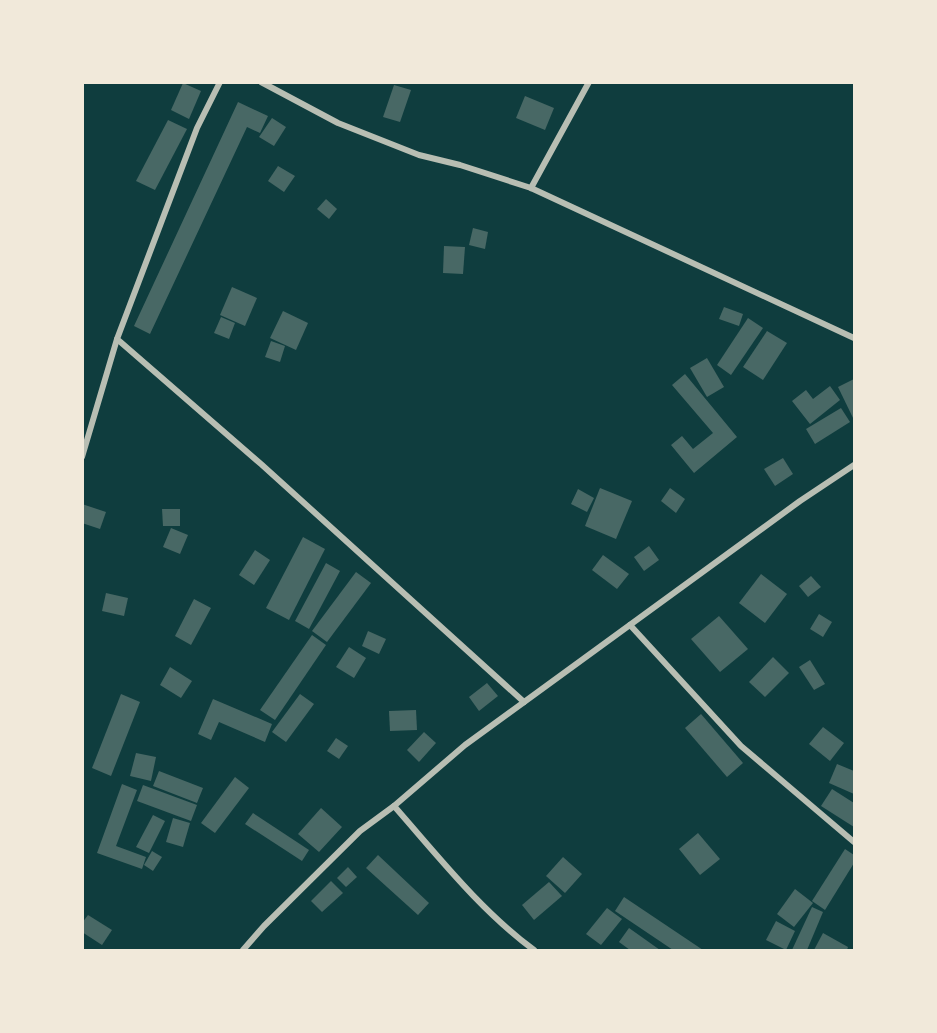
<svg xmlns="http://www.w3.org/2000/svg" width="937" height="1033" font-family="Cabin,sans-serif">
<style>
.building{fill:#486865}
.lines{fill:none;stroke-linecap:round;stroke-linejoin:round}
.minor{stroke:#b8beb3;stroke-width:6}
</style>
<rect width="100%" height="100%" fill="#0f3d3e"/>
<g class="building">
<path d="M183 83 201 91 189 119 171 110Z"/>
<path d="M394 85 411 90 400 122 383 117Z"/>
<path d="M525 96 554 108 545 130 516 118Z"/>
<path d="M238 102 268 116 260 133 247 127 150 334 134 326Z"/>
<path d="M272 118 286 127 274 146 259 137Z"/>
<path d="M168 120 187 129 155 190 136 181Z"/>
<path d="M278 166 295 176 284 192 268 181Z"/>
<path d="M326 199 337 209 329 219 317 209Z"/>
<path d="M473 228 488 232 485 249 469 245Z"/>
<path d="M444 246 465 247 463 274 443 273Z"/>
<path d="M232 287 257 298 245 326 220 315Z"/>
<path d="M724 307 743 314 739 326 719 319Z"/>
<path d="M283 311 308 323 296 350 270 338Z"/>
<path d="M221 317 235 323 229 339 214 333Z"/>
<path d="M748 318 763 328 731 375 717 365Z"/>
<path d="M767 331 787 343 763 380 743 367Z"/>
<path d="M271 341 285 346 280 362 265 357Z"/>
<path d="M707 358 724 387 707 397 690 368Z"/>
<path d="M685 374 737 437 694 473 671 445 682 436 693 449 713 433 672 385Z"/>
<path d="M854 379V420L838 387Z"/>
<path d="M830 386 840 400 810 424 792 401 806 390 813 399Z"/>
<path d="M841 408 850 422 815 444 806 429Z"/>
<path d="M783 458 793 474 775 486 764 469Z"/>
<path d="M600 488 632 501 616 539 585 526Z"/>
<path d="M670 488 685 499 676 513 661 501Z"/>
<path d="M578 489 594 498 587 512 571 504Z"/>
<path d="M82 504 106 512 100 529 82 523Z"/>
<path d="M162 509H180V526H163Z"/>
<path d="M171 528 188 535 180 554 163 547Z"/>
<path d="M303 537 325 549 289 620 266 608Z"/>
<path d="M649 546 659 560 644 571 634 557Z"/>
<path d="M255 550 270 560 254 585 239 575Z"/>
<path d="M603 555 629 574 617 589 592 570Z"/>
<path d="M326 563 340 571 309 629 295 621Z"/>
<path d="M356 572 371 583 327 642 312 631Z"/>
<path d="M761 574 787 594 765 623 739 603Z"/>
<path d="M811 576 821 587 808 597 799 586Z"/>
<path d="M106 593 128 598 124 616 102 611Z"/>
<path d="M194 599 211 608 191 645 175 636Z"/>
<path d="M819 614 832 622 823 637 810 629Z"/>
<path d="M719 616 748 649 720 672 691 639Z"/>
<path d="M368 631 386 639 379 654 362 646Z"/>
<path d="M312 635 326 645 275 720 260 710Z"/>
<path d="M349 647 366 658 354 678 336 667Z"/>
<path d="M773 657 789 673 765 697 749 682Z"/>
<path d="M810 660 825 684 814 690 799 667Z"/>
<path d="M170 667 192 681 181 698 160 685Z"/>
<path d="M487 683 498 696 479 711 469 697Z"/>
<path d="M121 694 140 702 111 776 92 768Z"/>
<path d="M300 694 314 704 286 742 272 732Z"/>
<path d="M213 699 272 724 265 742 219 722 211 740 198 734Z"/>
<path d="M416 710 417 730 390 731 389 711Z"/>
<path d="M701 714 743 763 727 777 685 728Z"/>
<path d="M823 727 844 743 830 761 809 744Z"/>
<path d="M424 732 436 743 419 762 407 750Z"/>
<path d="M336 738 348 746 339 759 327 751Z"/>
<path d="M136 753 156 757 151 781 130 776Z"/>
<path d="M837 764 854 771V794L829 783Z"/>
<path d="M159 771 203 788 197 803 153 786Z"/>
<path d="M235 777 249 788 215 833 201 823Z"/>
<path d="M122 784 137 790 116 846 146 857 142 869 97 853Z"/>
<path d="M143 785 197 805 191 821 137 801Z"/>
<path d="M832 789 854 803V827L821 806Z"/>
<path d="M321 808 342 827 319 852 298 834Z"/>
<path d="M253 813 309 850 302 861 245 824Z"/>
<path d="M153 815 165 821 149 853 136 847Z"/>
<path d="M173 818 190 823 183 847 166 842Z"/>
<path d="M698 833 720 859 700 875 679 849Z"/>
<path d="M845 849 854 855V863L825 910 812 901Z"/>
<path d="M152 851 162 857 153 871 144 865Z"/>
<path d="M378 855 429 903 418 915 366 868Z"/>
<path d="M563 857 582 874 565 893 546 876Z"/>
<path d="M348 867 357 877 346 887 337 878Z"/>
<path d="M331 881 343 893 322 912 311 901Z"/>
<path d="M549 882 562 896 534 920 522 905Z"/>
<path d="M795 889 813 903 794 927 777 914Z"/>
<path d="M624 897 703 950H673L615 911Z"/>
<path d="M812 907 823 912 807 950H792Z"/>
<path d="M607 908 622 919 601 945 586 934Z"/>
<path d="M88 915 112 930 102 945 82 932V923Z"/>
<path d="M776 921 795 931 786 950 766 940Z"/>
<path d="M629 928 660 950H630L619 942Z"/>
<path d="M823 933 848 947 847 950H814Z"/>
</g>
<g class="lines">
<g class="minor">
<path d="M220 82 197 128 117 339 261 464 524 702"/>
<path d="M261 82 338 123 419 155 460 165 531 188 854 338"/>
<path d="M531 188 589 82"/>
<path d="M82 457 117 339"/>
<path d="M630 625 741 746 854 842"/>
<path d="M394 806C438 856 480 910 534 950"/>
<path d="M243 950 264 926 360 831 394 806 465 745 800 501 854 465"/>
</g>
</g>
<rect width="937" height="1033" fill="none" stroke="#f1e9da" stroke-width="168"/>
</svg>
